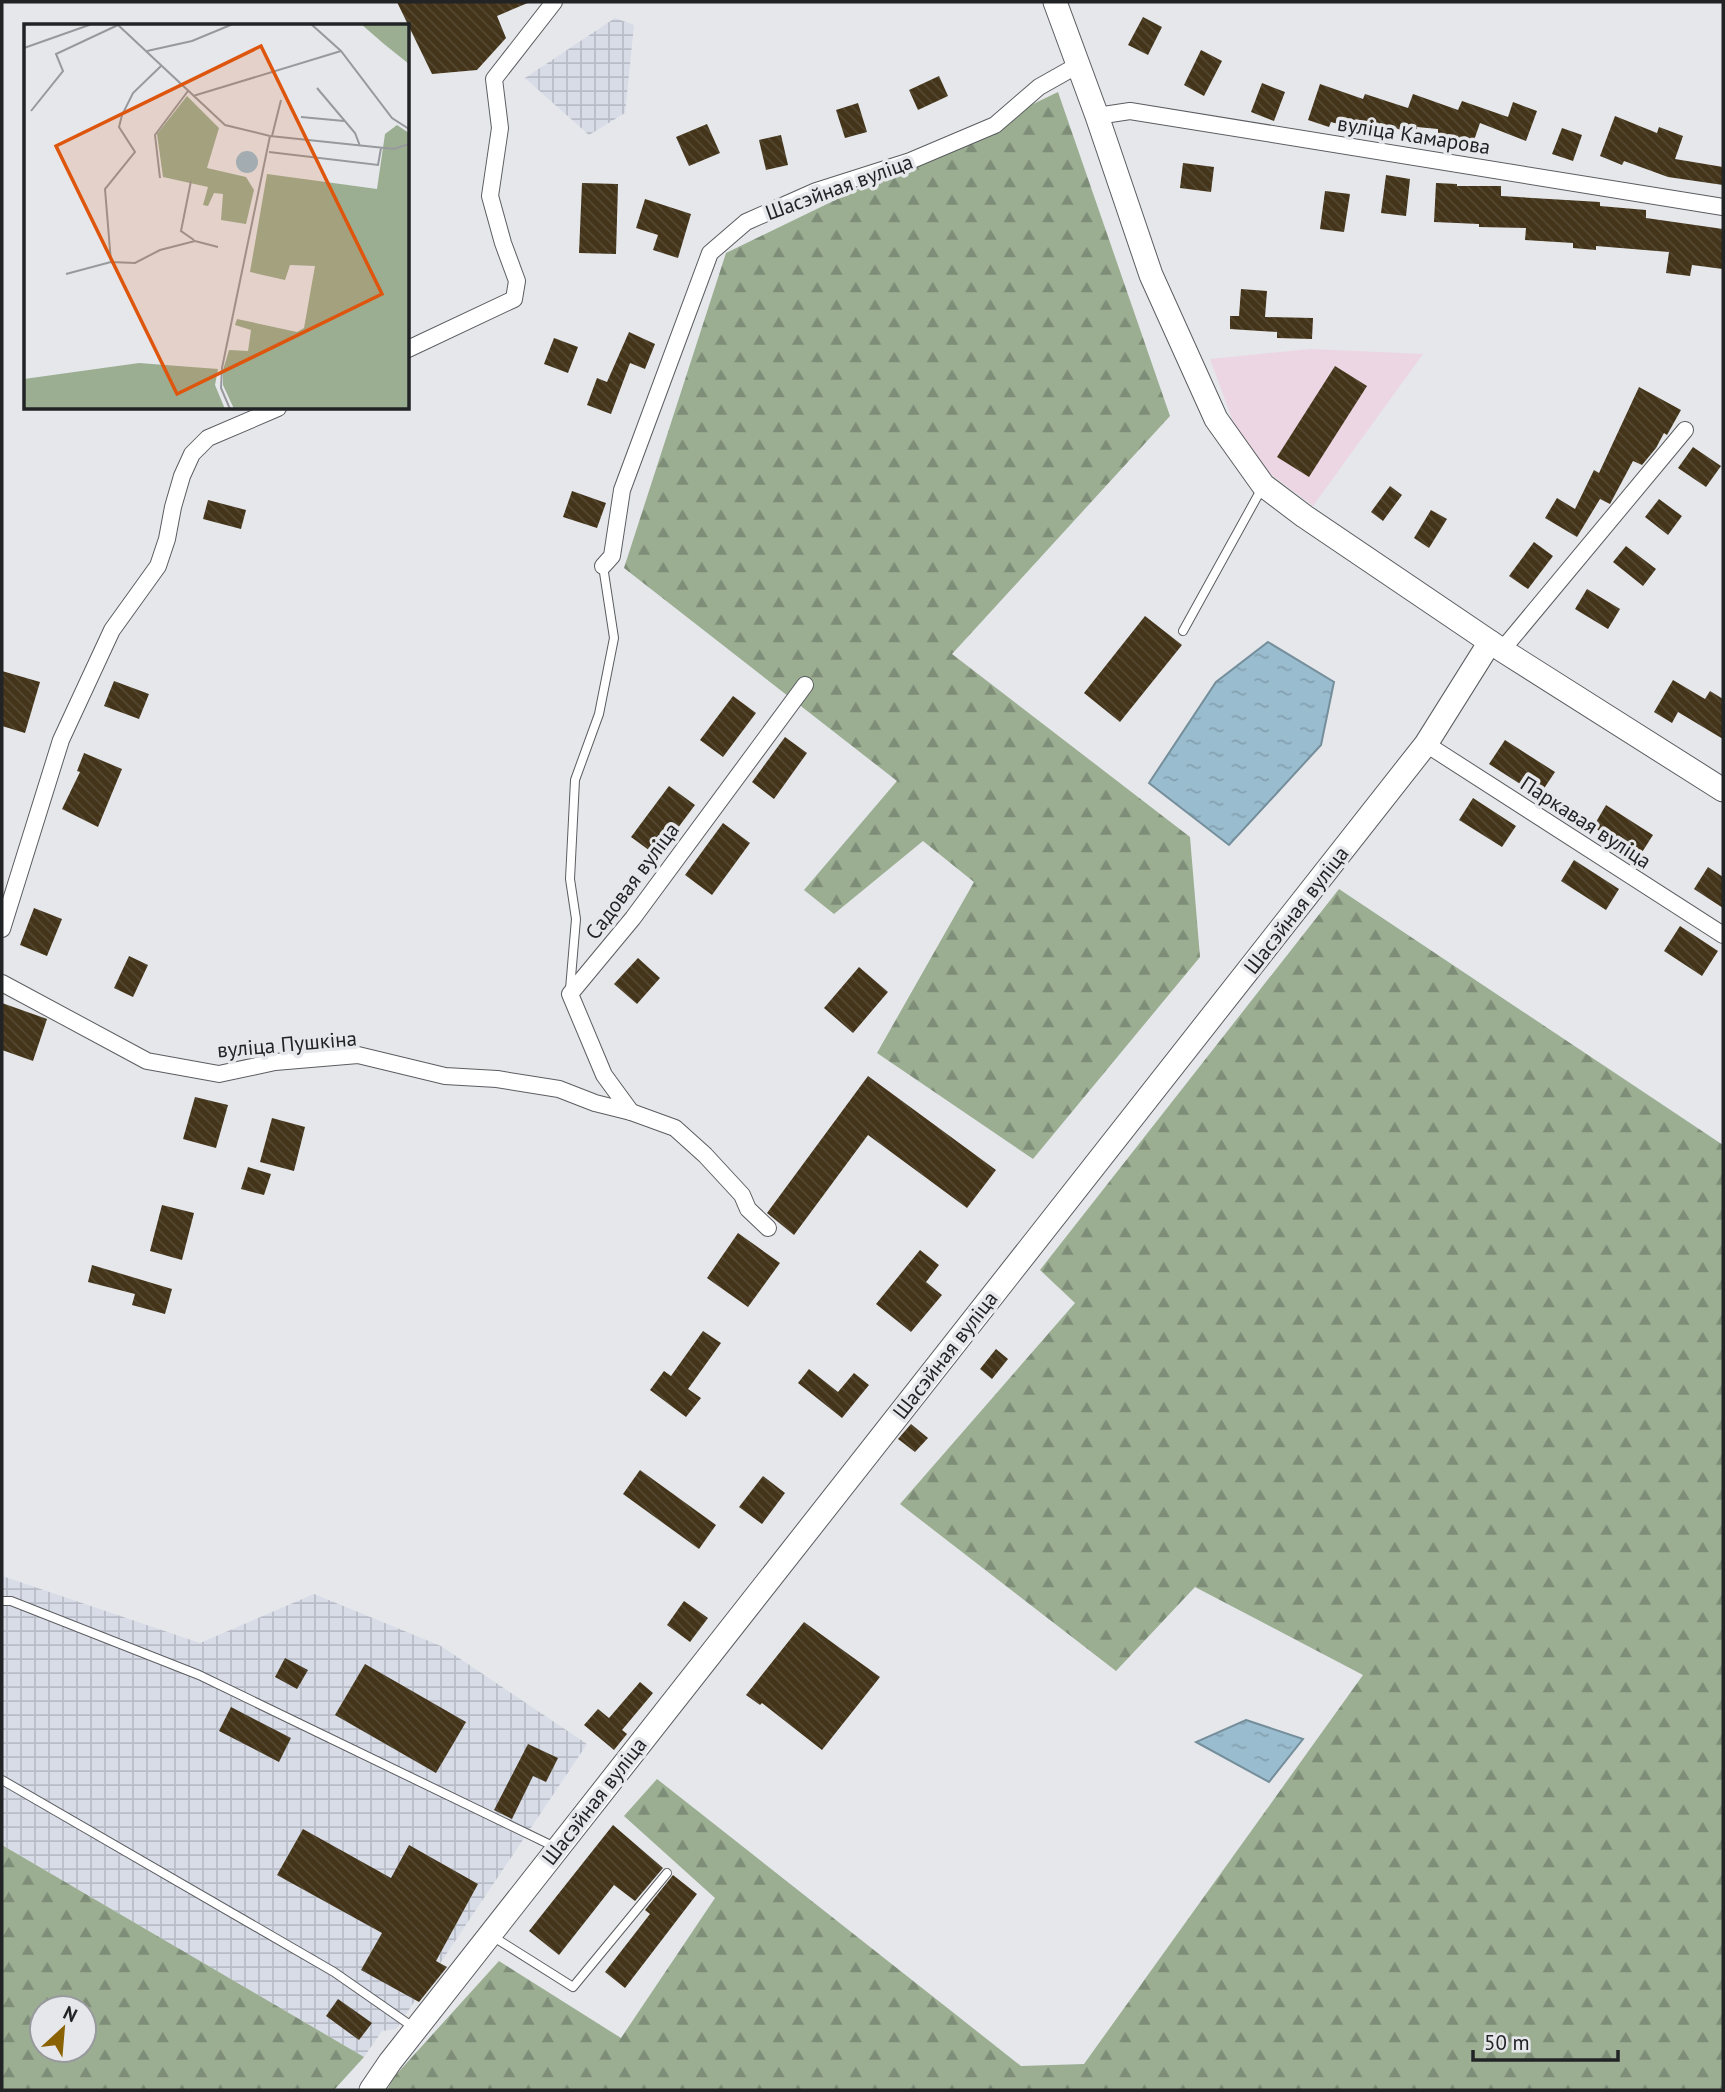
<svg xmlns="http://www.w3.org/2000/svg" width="1725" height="2092" font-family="'PT Sans',sans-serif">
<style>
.industrial{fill:url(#industrial-grid)}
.education{fill:#ecd6e3}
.forest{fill:url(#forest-firs);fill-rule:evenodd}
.water{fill:url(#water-ripples);stroke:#758e9b;stroke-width:2}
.building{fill:url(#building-back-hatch)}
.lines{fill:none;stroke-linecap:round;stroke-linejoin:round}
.lane-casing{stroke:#5b5d60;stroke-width:10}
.street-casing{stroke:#5b5d60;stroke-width:18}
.secondary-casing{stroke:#5b5d60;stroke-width:25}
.lane{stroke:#fff;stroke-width:8}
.street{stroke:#fff;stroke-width:16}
.secondary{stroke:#fff;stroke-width:23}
.labels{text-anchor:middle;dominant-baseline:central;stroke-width:7;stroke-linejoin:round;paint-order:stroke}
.street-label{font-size:21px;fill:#222325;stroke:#e5e7eb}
.inset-road{fill:none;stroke:#97999c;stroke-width:2}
.view{fill:#de560d;fill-opacity:0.15;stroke:#de560d;stroke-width:3.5}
.inset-edge{fill:none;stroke:#222325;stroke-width:3.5}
</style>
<defs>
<pattern id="industrial-grid" width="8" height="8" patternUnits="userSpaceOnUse" patternTransform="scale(1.75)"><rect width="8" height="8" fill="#d7dce7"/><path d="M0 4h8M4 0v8" fill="none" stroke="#b8bcc6"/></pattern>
<pattern id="forest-firs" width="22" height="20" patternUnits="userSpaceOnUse" patternTransform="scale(1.75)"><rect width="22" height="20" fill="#9bae92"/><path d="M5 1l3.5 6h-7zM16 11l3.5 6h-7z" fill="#7e8d77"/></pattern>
<pattern id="water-ripples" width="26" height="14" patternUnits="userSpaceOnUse" patternTransform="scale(1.75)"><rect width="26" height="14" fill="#99bcce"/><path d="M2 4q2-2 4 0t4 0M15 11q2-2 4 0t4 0" fill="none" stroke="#84a1b1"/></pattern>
<pattern id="building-back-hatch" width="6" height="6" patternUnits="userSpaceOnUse" patternTransform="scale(1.75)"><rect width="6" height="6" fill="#43341a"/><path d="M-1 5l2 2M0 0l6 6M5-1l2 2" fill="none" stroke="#554933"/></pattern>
</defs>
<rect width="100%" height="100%" fill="#e5e7eb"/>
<g class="industrial">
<path d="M615 18 634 25 625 113 589 135 525 78Z"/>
<path d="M2 1576 200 1643 314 1594 441 1646 587 1744 396 2029 382 2031 364 2057 2 1845Z"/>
</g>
<path class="education" d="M1311 349 1423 354 1313 506 1268 472 1238 435 1210 359Z"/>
<g class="forest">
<path d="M1058 92 1170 416 952 654 1190 837 1200 957 1033 1159 877 1053 974 882 923 841 834 914 804 890 897 781 624 568 726 253Z"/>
<path d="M1339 889 1723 1145V2090H387L393 2078 499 1961 621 2038 715 1898 624 1816 657 1779 1021 2066 1084 2064 1363 1675 1195 1587 1116 1671 900 1504 1075 1303 1040 1270Z"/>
<path d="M2 1845 364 2057 334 2090H2ZM42 2008H84V2050H42Z"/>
</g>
<g class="water">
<path d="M1268 642 1334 682 1321 745 1229 845 1149 783 1216 682Z"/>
<path d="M1246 1720 1303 1739 1269 1782 1196 1742Z"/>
</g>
<g class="building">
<path d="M397 2H530L497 16 506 38 477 70 432 74Z"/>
<path d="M1143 17 1162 27 1148 55 1128 45Z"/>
<path d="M1201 50 1222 61 1204 96 1184 85Z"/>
<path d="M939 76 948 96 918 110 909 90Z"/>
<path d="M1262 83 1285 92 1274 121 1251 112Z"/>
<path d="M1320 84 1363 99 1365 94 1408 108 1413 94 1458 110 1462 101 1508 117 1513 102 1537 111 1526 141 1480 123 1471 149 1438 137V129L1417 127 1416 135 1380 123 1376 135 1331 122 1329 127 1308 120Z"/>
<path d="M858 103 867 132 845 138 836 110Z"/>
<path d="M1615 116 1657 133 1659 127 1683 136 1675 159 1723 167V185L1668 177 1624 161 1622 165 1600 156Z"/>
<path d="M707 124 720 153 689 166 676 137Z"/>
<path d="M1562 128 1582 135 1573 161 1552 154Z"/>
<path d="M781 135 788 165 766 170 759 140Z"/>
<path d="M1183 163 1214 167 1211 192 1180 188Z"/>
<path d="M1386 175 1410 179 1406 216 1381 213Z"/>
<path d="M582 183 618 184 616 254 579 253Z"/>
<path d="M1436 183 1457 184V186H1501V196L1600 202V206L1646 210V218L1723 229V269L1692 265 1690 276 1666 273 1669 252 1596 246V250L1573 248V243L1525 240 1526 228 1479 227V224L1434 222Z"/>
<path d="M1325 191 1350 194 1344 232 1320 229Z"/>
<path d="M645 199 691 214 678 258 653 250 658 235 636 228Z"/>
<path d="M1241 289 1267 291 1265 317 1313 318 1312 339 1277 338V332L1230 329V316H1239Z"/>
<path d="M629 332 655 344 645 369 630 363 611 414 587 405 597 378 607 382Z"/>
<path d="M554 338 578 347 568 373 544 364Z"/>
<path d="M1335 366 1367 386 1309 477 1277 457Z"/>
<path d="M1639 387 1681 410 1667 435 1664 433 1656 448 1642 465 1633 461 1610 504 1600 499 1577 537 1545 518 1557 498 1575 509 1594 470 1599 473Z"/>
<path d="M1693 447 1721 466 1706 487 1678 468Z"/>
<path d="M1390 486 1402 495 1383 521 1371 512Z"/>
<path d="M572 491 606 503 597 528 563 517Z"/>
<path d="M1659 499 1682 516 1668 535 1645 517Z"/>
<path d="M208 500 246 510 241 529 203 519Z"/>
<path d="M1431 510 1447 519 1429 548 1414 538Z"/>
<path d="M1534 542 1553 556 1528 589 1509 576Z"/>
<path d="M1626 546 1656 569 1643 586 1613 562Z"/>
<path d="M1587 589 1620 609 1608 629 1575 609Z"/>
<path d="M1145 616 1182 645 1120 722 1084 693Z"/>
<path d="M2 671 40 682 25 733 2 726Z"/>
<path d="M1673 680 1705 699 1710 691 1723 699V739L1678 712 1672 723 1654 712Z"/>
<path d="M114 681 149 694 139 719 104 706Z"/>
<path d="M733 696 756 713 723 757 700 740Z"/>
<path d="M785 737 807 753 774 799 752 782Z"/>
<path d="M1505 740 1555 772 1539 796 1489 764Z"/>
<path d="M84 753 122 769 98 827 62 809 80 772 77 771Z"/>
<path d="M669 786 695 805 657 856 631 837Z"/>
<path d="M1473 798 1516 826 1502 847 1459 820Z"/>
<path d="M1606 805 1653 835 1639 857 1593 827Z"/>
<path d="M723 823 750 843 712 895 685 875Z"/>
<path d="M1574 860 1619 889 1606 910 1561 881Z"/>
<path d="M1708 867 1723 877V908L1694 889Z"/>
<path d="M34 908 62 919 47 956 20 945Z"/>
<path d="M1680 926 1718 951 1702 976 1664 951Z"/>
<path d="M129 956 148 965 133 997 114 988Z"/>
<path d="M638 958 660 978 637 1004 614 984Z"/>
<path d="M859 967 888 992 853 1033 824 1008Z"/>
<path d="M2 1003 47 1019 33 1061 2 1050Z"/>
<path d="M868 1076 996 1170 967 1208 868 1135 794 1235 767 1213Z"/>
<path d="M195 1097 228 1105 216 1148 183 1139Z"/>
<path d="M272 1118 305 1127 294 1171 260 1162Z"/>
<path d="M248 1167 271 1174 264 1195 241 1189Z"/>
<path d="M162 1205 194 1213 182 1260 150 1251Z"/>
<path d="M738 1233 780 1263 748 1307 707 1278Z"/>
<path d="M920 1250 939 1265 926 1282 942 1295 911 1332 876 1304Z"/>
<path d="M92 1265 172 1289 165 1314 132 1305 135 1294 88 1282Z"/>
<path d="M703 1331 721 1343 688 1389 701 1398 686 1417 650 1390 664 1371 671 1376Z"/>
<path d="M996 1349 1008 1359 992 1379 980 1369Z"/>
<path d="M809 1369 838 1392 854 1373 869 1385 842 1418 798 1383Z"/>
<path d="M911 1424 928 1438 915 1452 898 1439Z"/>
<path d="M640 1470 716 1525 699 1549 623 1494Z"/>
<path d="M763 1476 785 1493 762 1524 739 1507Z"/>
<path d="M684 1601 708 1618 690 1642 667 1625Z"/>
<path d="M804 1622 880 1677 822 1750 762 1703 760 1705 746 1695Z"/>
<path d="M285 1658 308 1670 297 1689 275 1677Z"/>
<path d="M365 1664 466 1722 436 1773 335 1715Z"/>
<path d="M640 1682 653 1693 622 1730 627 1734 614 1750 584 1725 598 1709 609 1718Z"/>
<path d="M231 1707 291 1738 279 1762 219 1731Z"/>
<path d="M528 1744 558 1758 546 1782 533 1776 512 1819 494 1810Z"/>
<path d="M613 1825 663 1868 635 1901 614 1885 559 1955 529 1931Z"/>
<path d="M303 1829 391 1878 409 1845 478 1884 436 1961 447 1967 419 2002 361 1970 382 1933 277 1875Z"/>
<path d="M673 1875 697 1894 625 1988 605 1972 650 1914 645 1910Z"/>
<path d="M338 1999 372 2023 359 2040 326 2016Z"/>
</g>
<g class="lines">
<defs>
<g id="lane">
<path d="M1183 631 1262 488"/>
<path d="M570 989 576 919 570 879 575 780 599 714 614 638 603 566"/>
<path d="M2 1601H11L199 1675 557 1848"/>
<path d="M2 1780 334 1972 413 2027"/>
<path d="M492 1936 573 1987 667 1873"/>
</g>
<g id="street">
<path d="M1097 116 1130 111 1723 207"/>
<path d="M408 349 514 299 517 281 503 243 490 196 500 128 494 79 554 2"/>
<path d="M603 566 612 556 622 490 710 253 746 222 816 191 910 161 995 125 1039 87 1078 65"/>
<path d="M1502 650 1685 430"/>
<path d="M1426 744 1723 935"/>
<path d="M2 929 61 740 112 630 158 566 167 539 173 507 182 476 192 454 208 438 278 408"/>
<path d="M2 983 147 1061 219 1074 275 1062 358 1055 445 1076 497 1079 559 1089 595 1103 631 1112 675 1128 705 1155 742 1195 748 1209 768 1228"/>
<path d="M631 1112 604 1075 570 994 633 918 805 685"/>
</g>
<g id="secondary">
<path d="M1055 2 1097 116 1151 275 1216 419 1263 485 1304 516 1502 650 1723 790"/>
<path d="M371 2090 390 2062 1426 744 1490 642"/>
</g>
</defs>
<use href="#lane" class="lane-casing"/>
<use href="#street" class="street-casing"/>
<use href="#secondary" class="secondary-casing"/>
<use href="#lane" class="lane"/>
<use href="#street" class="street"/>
<use href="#secondary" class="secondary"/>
</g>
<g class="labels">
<g class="street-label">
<text transform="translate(1414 135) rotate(9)">вуліца Камарова</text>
<text transform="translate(839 187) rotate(-20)">Шасэйная вуліца</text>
<text transform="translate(1586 822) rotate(33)">Паркавая вуліца</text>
<text transform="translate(632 881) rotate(-53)">Садовая вуліца</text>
<text transform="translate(1296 910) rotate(-52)">Шасэйная вуліца</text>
<text transform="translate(287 1044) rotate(-5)">вуліца Пушкіна</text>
<text transform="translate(945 1355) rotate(-52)">Шасэйная вуліца</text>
<text transform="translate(594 1801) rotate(-52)">Шасэйная вуліца</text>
</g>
</g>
<g transform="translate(24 24)">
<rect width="385" height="385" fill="#e5e7eb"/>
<path d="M337 0H385V40L360 20ZM163 72 195 104 183 144 222 153 230 166 222 200 197 196 199 170 190 169 184 182 179 181 184 163 139 153 133 110ZM373 101 385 109V385H210L199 361V346L205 326 224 327 227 306 211 301 213 295 273 308 280 304 291 242 266 241 261 256 226 248 243 150 353 165 361 110ZM115 339 194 345 191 361 201 385H0V355Z" fill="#9bae92"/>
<path d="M212 138a11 11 0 1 1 22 0a11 11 0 1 1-22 0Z" fill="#99bcce"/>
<path class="inset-road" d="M93 0 201 101 246 112 198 344 197 364 206 385M287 0 317 27 368 94 385 105M0 24 68 0M123 27 168 17 209 0M293 64 331 109 336 122M169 72 317 27M7 87 39 47 32 30 94 1M277 93 320 97M246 112 370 125 385 120M248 112 257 76M245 128 354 141 357 124M136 154 131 111 164 67M167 157 157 207 170 216M87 238 111 239 136 226 171 217 194 223M42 250 87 238 81 165 111 128 95 103 98 91 109 69 137 42"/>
<path class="view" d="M237 22 358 270 153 370 32 122Z"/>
<rect width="385" height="385" class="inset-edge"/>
</g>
<rect width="1725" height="2092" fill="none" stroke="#222325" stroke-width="7"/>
<g transform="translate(63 2029) rotate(26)"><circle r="33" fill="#e5e7eb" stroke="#97999c" stroke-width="2"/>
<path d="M0-5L12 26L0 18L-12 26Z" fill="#8b6203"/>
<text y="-10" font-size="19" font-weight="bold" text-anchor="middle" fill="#222325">N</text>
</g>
<path d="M1473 2050v10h145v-10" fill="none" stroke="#222325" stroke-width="3.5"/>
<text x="1484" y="2050" font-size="21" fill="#222325" stroke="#e5e7eb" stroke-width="5" paint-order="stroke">50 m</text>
</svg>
